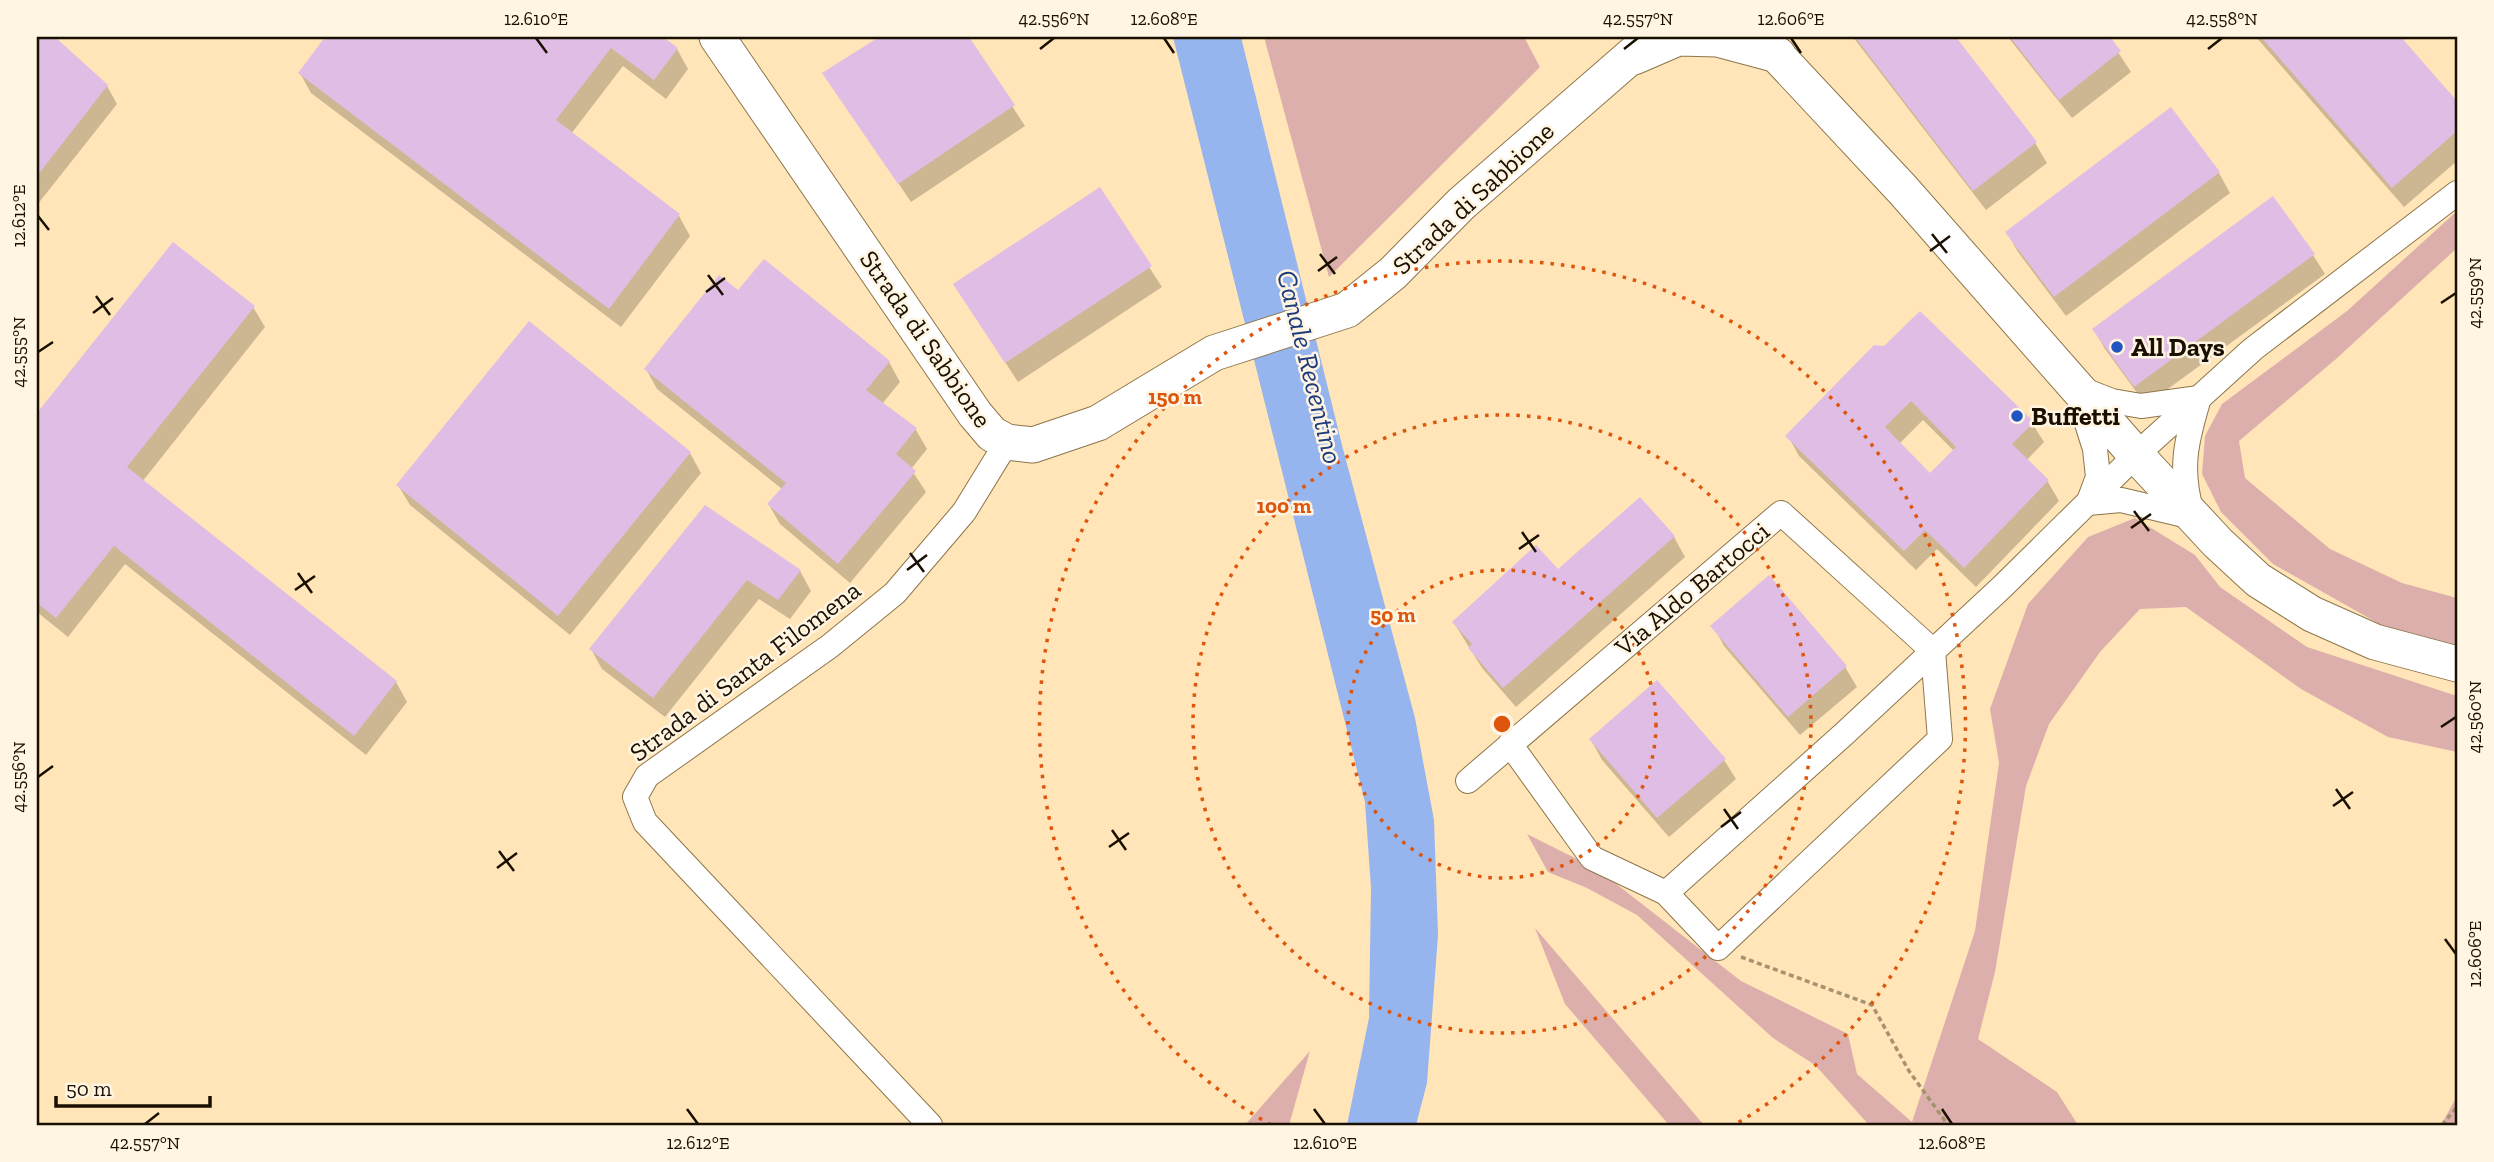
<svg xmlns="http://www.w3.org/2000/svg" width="2494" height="1162" font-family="'Zilla Slab',serif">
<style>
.green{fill:#ddafac}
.water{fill:#96b5ee}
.shadow{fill:#0003;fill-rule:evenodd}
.building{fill:#e0bde5;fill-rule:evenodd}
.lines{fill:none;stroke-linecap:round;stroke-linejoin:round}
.minor-casing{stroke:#8d764b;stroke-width:26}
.secondary-casing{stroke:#8d764b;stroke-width:37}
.path{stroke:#a59270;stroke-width:3.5;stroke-dasharray:5 3.5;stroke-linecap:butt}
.minor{stroke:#fff;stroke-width:24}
.secondary{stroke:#fff;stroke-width:35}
.ticks{fill:none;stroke:#191002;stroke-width:2.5}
.ring{fill:none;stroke:#de550c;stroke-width:3.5;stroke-dasharray:3.5 7}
.poi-dot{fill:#2054c1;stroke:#fff5e2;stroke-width:2.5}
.labels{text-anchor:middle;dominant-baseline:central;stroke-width:5;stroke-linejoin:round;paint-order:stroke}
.street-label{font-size:26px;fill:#191002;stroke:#fff5e2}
.poi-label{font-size:26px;font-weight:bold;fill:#191002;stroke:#fff5e2;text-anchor:start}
.water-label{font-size:28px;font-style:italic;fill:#1c3c7e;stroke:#fff5e2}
.centre{fill:#de550c;stroke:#fff5e2;stroke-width:3.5}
.ring-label{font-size:21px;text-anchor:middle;font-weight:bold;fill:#de550c;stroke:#fff5e2;stroke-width:5;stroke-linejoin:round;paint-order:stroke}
.neatline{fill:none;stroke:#191002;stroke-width:2.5}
.ticks-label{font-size:18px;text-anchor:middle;fill:#191002}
</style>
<rect width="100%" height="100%" fill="#ffe5b7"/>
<g class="green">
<path d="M1264 37H1524L1540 67 1329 277Z"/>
<path d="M2457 211V248L2336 359 2239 441 2245 478 2330 549 2402 583 2457 598V647L2390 630 2273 564 2221 512 2202 474 2205 436 2222 404 2347 311Z"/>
<path d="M2135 518 2195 555 2220 587 2307 647 2457 696V752L2388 737 2301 689 2186 607 2140 609 2100 652 2049 724 2026 786 1995 972 1978 1039 2057 1092 2078 1125H1869L1815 1065 1773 1038 1637 915 1587 888 1548 872 1527 834 1597 869 1741 981 1848 1034 1857 1074 1912 1122 1975 931 1999 763 1990 709 2028 604 2088 537Z"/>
<path d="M1535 928 1704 1125H1669L1565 1004Z"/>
<path d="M1310 1051 1289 1125H1245Z"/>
<path d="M2457 1096V1125H2441Z"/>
</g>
<path class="water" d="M1173 37H1241L1343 449 1415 718 1434 820 1438 935 1427 1083 1416 1125H1347L1369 1018 1371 888 1365 802Z"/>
<g class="shadow">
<path d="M37 37H52L107 86 117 104 37 205Z"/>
<path d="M327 37H660L677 49 688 69 666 99 623 66 571 134 679 216 690 236 621 327 311 93 300 73Z"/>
<path d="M882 37H967L1025 126 911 202 824 73Z"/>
<path d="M1853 37H1954L2035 143 2047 163 1986 210Z"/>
<path d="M2008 37H2108L2131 72 2072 118Z"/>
<path d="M2256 37H2399L2457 104V161L2404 207Z"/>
<path d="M2171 109 2219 173 2230 193 2066 316 2018 252 2007 232Z"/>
<path d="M1099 190 1162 287 1018 382 955 285Z"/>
<path d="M173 244 253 307 265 327 142 482 396 682 407 702 366 755 125 564 68 637 37 612V416Z"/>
<path d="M2313 255 2325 274 2146 405 2105 349 2094 330Z"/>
<path d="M738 292 889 362 900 382 882 404 916 430 927 449 911 469 926 492 850 583 780 524 769 505 782 489 657 389 646 369Z"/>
<path d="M1885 348 2032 423 2044 442 2026 461 2048 482 2059 501 1976 587 1937 549 1916 570 1799 456 1788 436ZM1923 420 1954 451 1930 475 1899 444Z"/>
<path d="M690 453 701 473 570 635 410 505 398 485Z"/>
<path d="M1640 499 1674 537 1685 557 1516 707 1482 668 1454 623 1558 571Z"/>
<path d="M705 508 800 571 811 591 790 619 759 599 665 717 602 669 591 649Z"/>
<path d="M1769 578 1845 667 1857 687 1800 735 1724 646 1713 626Z"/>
<path d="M1591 740 1724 760 1736 779 1669 837 1602 760Z"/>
</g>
<g class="building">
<path d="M37 37H55L108 85 37 176Z"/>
<path d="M325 37H663L678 48 654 80 611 48 556 120 680 214 609 309 298 73Z"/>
<path d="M879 37H969L1015 105 898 184 822 73Z"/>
<path d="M1855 37H1956L2037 142 1973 191Z"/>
<path d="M2010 37H2110L2121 51 2059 100Z"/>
<path d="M2261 37H2401L2457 101V131L2392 188Z"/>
<path d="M2171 107 2220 172 2054 297 2005 232Z"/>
<path d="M1100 187 1152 266 1005 363 953 284Z"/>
<path d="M2273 196 2315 254 2134 387 2092 329Z"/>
<path d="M173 242 255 306 127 467 397 681 354 736 114 546 56 618 37 603V413Z"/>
<path d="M764 259 890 361 866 390 917 428 896 454 916 471 838 564 767 504 786 483 644 369 719 275 738 290Z"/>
<path d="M1920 311 2034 422 2012 444 2049 480 1964 568 1925 530 1904 551 1785 436 1874 345 1884 346ZM1911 401 1956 447 1930 473 1885 427Z"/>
<path d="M529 321 691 452 558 616 396 485Z"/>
<path d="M1640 497 1675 536 1503 688 1468 648 1472 644 1452 622 1536 545 1558 569Z"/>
<path d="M705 505 801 570 778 600 747 580 653 698 589 649Z"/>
<path d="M1769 575 1847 666 1788 717 1710 626Z"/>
<path d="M1657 680 1726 759 1657 818 1589 739Z"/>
</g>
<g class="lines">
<defs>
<g id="minor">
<path d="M2081 389 2112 401 2141 406 2199 398"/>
<path d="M2078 395 2095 449 2098 477 2089 501"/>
<path d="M2088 503 2121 500 2193 517"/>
<path d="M2192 513C2179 469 2186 441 2199 398"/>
<path d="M1468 781 1781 513 1933 651 1940 739 1718 948 1666 893 1592 858 1510 744"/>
<path d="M1666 893 1844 734 2002 587 2136 455 2253 349 2457 193"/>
<path d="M930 1125 645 822 635 797 647 776 830 646 895 593 964 512 1007 442"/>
</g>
<g id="secondary">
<path d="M717 37 975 414 992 434 1007 442 1033 445 1098 423 1214 353 1347 310 1393 273 1461 204 1653 37"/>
<path d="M1760 37 1903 190 2136 455 2218 543 2258 580 2312 614 2375 642 2457 664"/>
<path d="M1634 57 1678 38 1718 39 1778 55"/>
</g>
</defs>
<use href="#minor" class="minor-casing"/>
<use href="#secondary" class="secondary-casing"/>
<g class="path">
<path d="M1741 957 1872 1005 1909 1071 1948 1125"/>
<path d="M2442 1125 2457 1107"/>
</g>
<use href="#minor" class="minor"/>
<use href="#secondary" class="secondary"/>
</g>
<path class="ticks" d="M536 38 547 53M1164 38 1174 53M1791 38 1801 53M1040 49 1054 38M1624 49 1638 38M2208 49 2222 38M38 216 49 230M1932 234 1947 253M1930 251 1950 236M1320 254 1335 274M1318 271 1337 257M708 275 723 295M706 292 725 278M96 296 110 315M2441 303 2456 293M93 313 113 298M38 352 53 342M2134 511 2149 531M2131 528 2151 514M1522 532 1536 552M1519 549 1539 535M910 553 924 572M907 570 927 555M298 573 312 593M295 590 315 576M2441 727 2456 717M38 777 53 766M2336 789 2350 809M2333 806 2353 792M1724 809 1738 829M1721 827 1741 812M1112 830 1126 850M1109 847 1129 833M499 851 514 871M497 868 517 853M2445 939 2456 954M687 1109 698 1124M1314 1109 1325 1124M1942 1109 1952 1124M145 1124 159 1113"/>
<g class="ring">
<circle cx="1502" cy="724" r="154"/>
<circle cx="1502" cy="724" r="309"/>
<path d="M1271 1125A463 463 0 1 1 1734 1125"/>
</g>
<g class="poi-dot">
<circle cx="2117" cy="347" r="7"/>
<circle cx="2017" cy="416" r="7"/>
</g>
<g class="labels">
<g class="street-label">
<text transform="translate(1473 198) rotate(-43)">Strada di Sabbione</text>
<text transform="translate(926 339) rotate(55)">Strada di Sabbione</text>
<text transform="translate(1692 589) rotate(-40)">Via Aldo Bartocci</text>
<text transform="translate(745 671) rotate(-37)">Strada di Santa Filomena</text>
</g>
<g class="poi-label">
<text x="2131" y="347">All Days</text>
<text x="2031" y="416">Buffetti</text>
</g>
<g class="water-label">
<text transform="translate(1310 367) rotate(76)">Canale Recentino</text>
</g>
</g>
<circle cx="1502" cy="724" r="10" class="centre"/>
<g class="ring-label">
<text x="1175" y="404">150 m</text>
<text x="1284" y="513">100 m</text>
<text x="1393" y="622">50 m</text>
</g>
<rect width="2494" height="1162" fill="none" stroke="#fff5e2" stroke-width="77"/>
<path d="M56 1096v10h154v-10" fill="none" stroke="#191002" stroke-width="3.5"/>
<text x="66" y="1096" font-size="21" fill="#191002" stroke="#fff5e2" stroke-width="5" paint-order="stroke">50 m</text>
<rect x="38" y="38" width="2418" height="1086" class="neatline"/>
<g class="ticks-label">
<text x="536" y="25">12.610°E</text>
<text x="1054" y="25">42.556°N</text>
<text x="1164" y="25">12.608°E</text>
<text x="1638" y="25">42.557°N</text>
<text x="1791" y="25">12.606°E</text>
<text x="2222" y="25">42.558°N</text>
<text transform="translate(19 216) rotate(-90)" y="6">12.612°E</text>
<text transform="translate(2475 293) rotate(-90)" y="6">42.559°N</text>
<text transform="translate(19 352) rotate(-90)" y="6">42.555°N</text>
<text transform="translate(2475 717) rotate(-90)" y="6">42.560°N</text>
<text transform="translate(19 777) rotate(-90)" y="6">42.556°N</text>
<text transform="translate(2475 954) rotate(-90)" y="6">12.606°E</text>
<text x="145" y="1149">42.557°N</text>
<text x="698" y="1149">12.612°E</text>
<text x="1325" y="1149">12.610°E</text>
<text x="1952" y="1149">12.608°E</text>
</g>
</svg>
